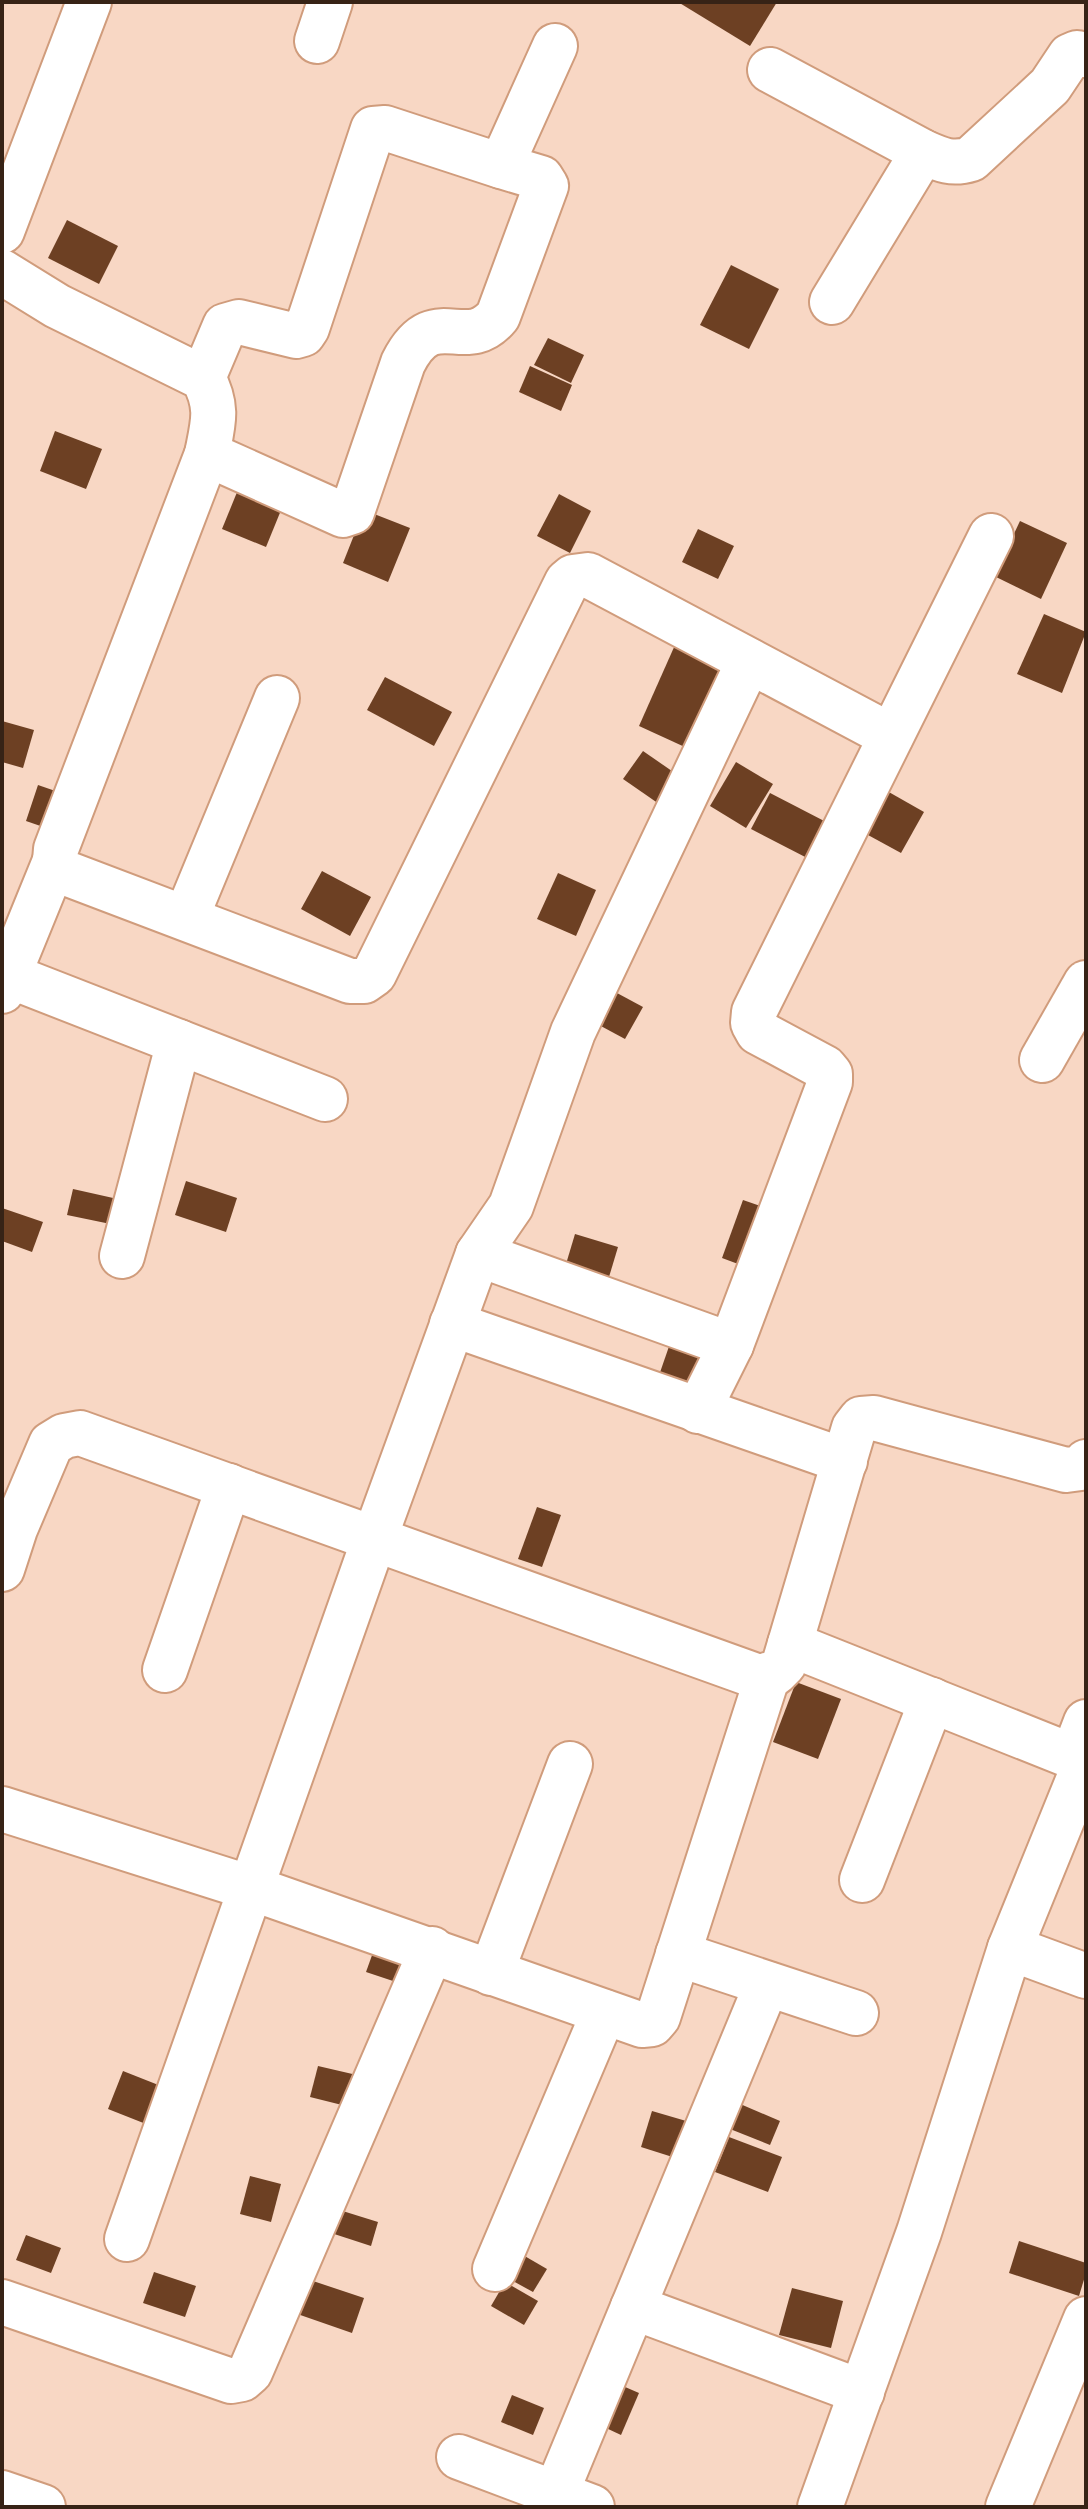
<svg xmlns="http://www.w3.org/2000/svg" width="1088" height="2509" font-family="Roboto,sans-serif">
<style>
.building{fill:#6d4023}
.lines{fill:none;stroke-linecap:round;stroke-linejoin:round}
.minor-casing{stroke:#d09c7c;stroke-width:48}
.minor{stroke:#fff;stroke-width:44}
</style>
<rect width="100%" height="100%" fill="#f8d7c4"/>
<g class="building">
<path d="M678 2H777L750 46Z"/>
<path d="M67 220 118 246 99 284 48 258Z"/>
<path d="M731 265 779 289 749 349 700 325Z"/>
<path d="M548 338 584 355 571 383 534 365Z"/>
<path d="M530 366 572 385 561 411 519 392Z"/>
<path d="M55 431 102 449 86 489 40 471Z"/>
<path d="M242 480 286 498 266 547 222 529Z"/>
<path d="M559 494 591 511 570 553 537 536Z"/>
<path d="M364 510 410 528 388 582 343 563Z"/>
<path d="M1020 521 1067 543 1041 599 994 576Z"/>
<path d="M698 529 734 546 718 579 682 562Z"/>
<path d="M1044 614 1086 632 1062 693 1017 674Z"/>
<path d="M675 645 724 667 687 748 639 726Z"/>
<path d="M385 677 452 712 434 746 367 710Z"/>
<path d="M2 721 34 730 23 768 2 762Z"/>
<path d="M643 751 682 778 662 806 623 779Z"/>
<path d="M736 762 773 784 746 828 710 806Z"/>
<path d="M38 785 67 795 55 831 26 821Z"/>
<path d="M880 787 924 812 901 853 857 829Z"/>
<path d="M770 793 830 824 811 860 751 829Z"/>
<path d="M322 871 371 897 350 936 301 909Z"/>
<path d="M558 873 596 890 576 936 537 919Z"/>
<path d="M604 986 643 1007 625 1039 586 1018Z"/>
<path d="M186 1181 237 1198 226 1232 175 1215Z"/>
<path d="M73 1189 131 1202 125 1227 67 1215Z"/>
<path d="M743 1200 778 1212 757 1271 722 1258Z"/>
<path d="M2 1208 43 1222 32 1252 2 1241Z"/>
<path d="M575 1234 618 1247 609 1277 566 1264Z"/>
<path d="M674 1332 717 1347 698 1399 656 1384Z"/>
<path d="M537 1507 561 1515 542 1567 518 1559Z"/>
<path d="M796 1682 841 1699 818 1759 773 1742Z"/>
<path d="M380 1933 424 1948 411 1987 366 1972Z"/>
<path d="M318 2066 361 2076 354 2108 310 2097Z"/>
<path d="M123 2071 166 2088 151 2126 108 2109Z"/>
<path d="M731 2100 780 2121 770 2145 720 2125Z"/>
<path d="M652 2111 693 2123 682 2160 641 2147Z"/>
<path d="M729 2137 782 2157 768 2192 715 2172Z"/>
<path d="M250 2176 281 2184 271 2222 240 2214Z"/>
<path d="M333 2208 378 2222 371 2246 325 2231Z"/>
<path d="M26 2235 61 2248 51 2273 16 2260Z"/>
<path d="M1019 2241 1086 2263V2273L1079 2296 1009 2273Z"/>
<path d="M516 2251 547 2269 533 2292 502 2275Z"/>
<path d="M154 2272 196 2286 185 2317 143 2303Z"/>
<path d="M295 2275 364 2298 352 2333 283 2309Z"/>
<path d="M505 2282 538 2301 524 2325 491 2306Z"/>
<path d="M792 2288 843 2301 831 2348 779 2335Z"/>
<path d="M609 2380 639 2393 621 2435 591 2421Z"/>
<path d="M512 2395 544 2408 533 2435 501 2422Z"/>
</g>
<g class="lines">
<defs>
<g id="minor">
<path d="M317 41 330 2"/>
<path d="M770 70 923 152C941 160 952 165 971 159L1050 86 1070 56 1077 53 1086 55"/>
<path d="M2 231 89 2"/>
<path d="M2 272 57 306 203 378C219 407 213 424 207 454L56 849 55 861 63 872 350 981H364L374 974 567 582 573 577 588 575 891 736"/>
<path d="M832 302 923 152"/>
<path d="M203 378 225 326 239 322 296 336 303 334 307 328 373 129 385 128 501 166 555 46"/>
<path d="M207 454 343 515 352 512 403 363C434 301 465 356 498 316L546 186 541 178 501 166"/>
<path d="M186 918 277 698"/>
<path d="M2 973 325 1099"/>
<path d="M2 991 55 861"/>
<path d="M1042 1060 1086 983"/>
<path d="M478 1254 731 1345"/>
<path d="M122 1256 179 1042"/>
<path d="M452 1324 845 1461"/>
<path d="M698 1411 731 1345 830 1082V1074L825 1068 758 1032 753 1023 754 1012 991 536"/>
<path d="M2 1569 15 1529 51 1444 64 1436 80 1433 759 1677 775 1673 784 1664 854 1428 861 1419 874 1418 1066 1470 1081 1468 1086 1462"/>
<path d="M790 1644 1084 1761"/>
<path d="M165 1670 229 1486"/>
<path d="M1073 1756 1086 1722"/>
<path d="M2 1809 251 1888 642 2025 652 2024 658 2017 768 1675"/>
<path d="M862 1880 932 1700"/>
<path d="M1010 1948 1086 1976"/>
<path d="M678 1954 856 2013"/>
<path d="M491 1973 570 1764"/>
<path d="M127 2239 375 1537 478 1254 511 1206 573 1032 749 661"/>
<path d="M495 2269 604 2012"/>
<path d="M2 2302 231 2381 242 2379 250 2372 432 1949"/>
<path d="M633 2307 862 2392"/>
<path d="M459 2457 592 2507"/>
<path d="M2 2493 43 2507"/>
<path d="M556 2493 767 1984"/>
<path d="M820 2507 919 2232 1010 1948 1086 1761"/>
<path d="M1008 2507 1086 2319"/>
</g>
</defs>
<use href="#minor" class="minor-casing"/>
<use href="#minor" class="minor"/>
</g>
<rect width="1088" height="2509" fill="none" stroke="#372316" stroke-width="8"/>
</svg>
